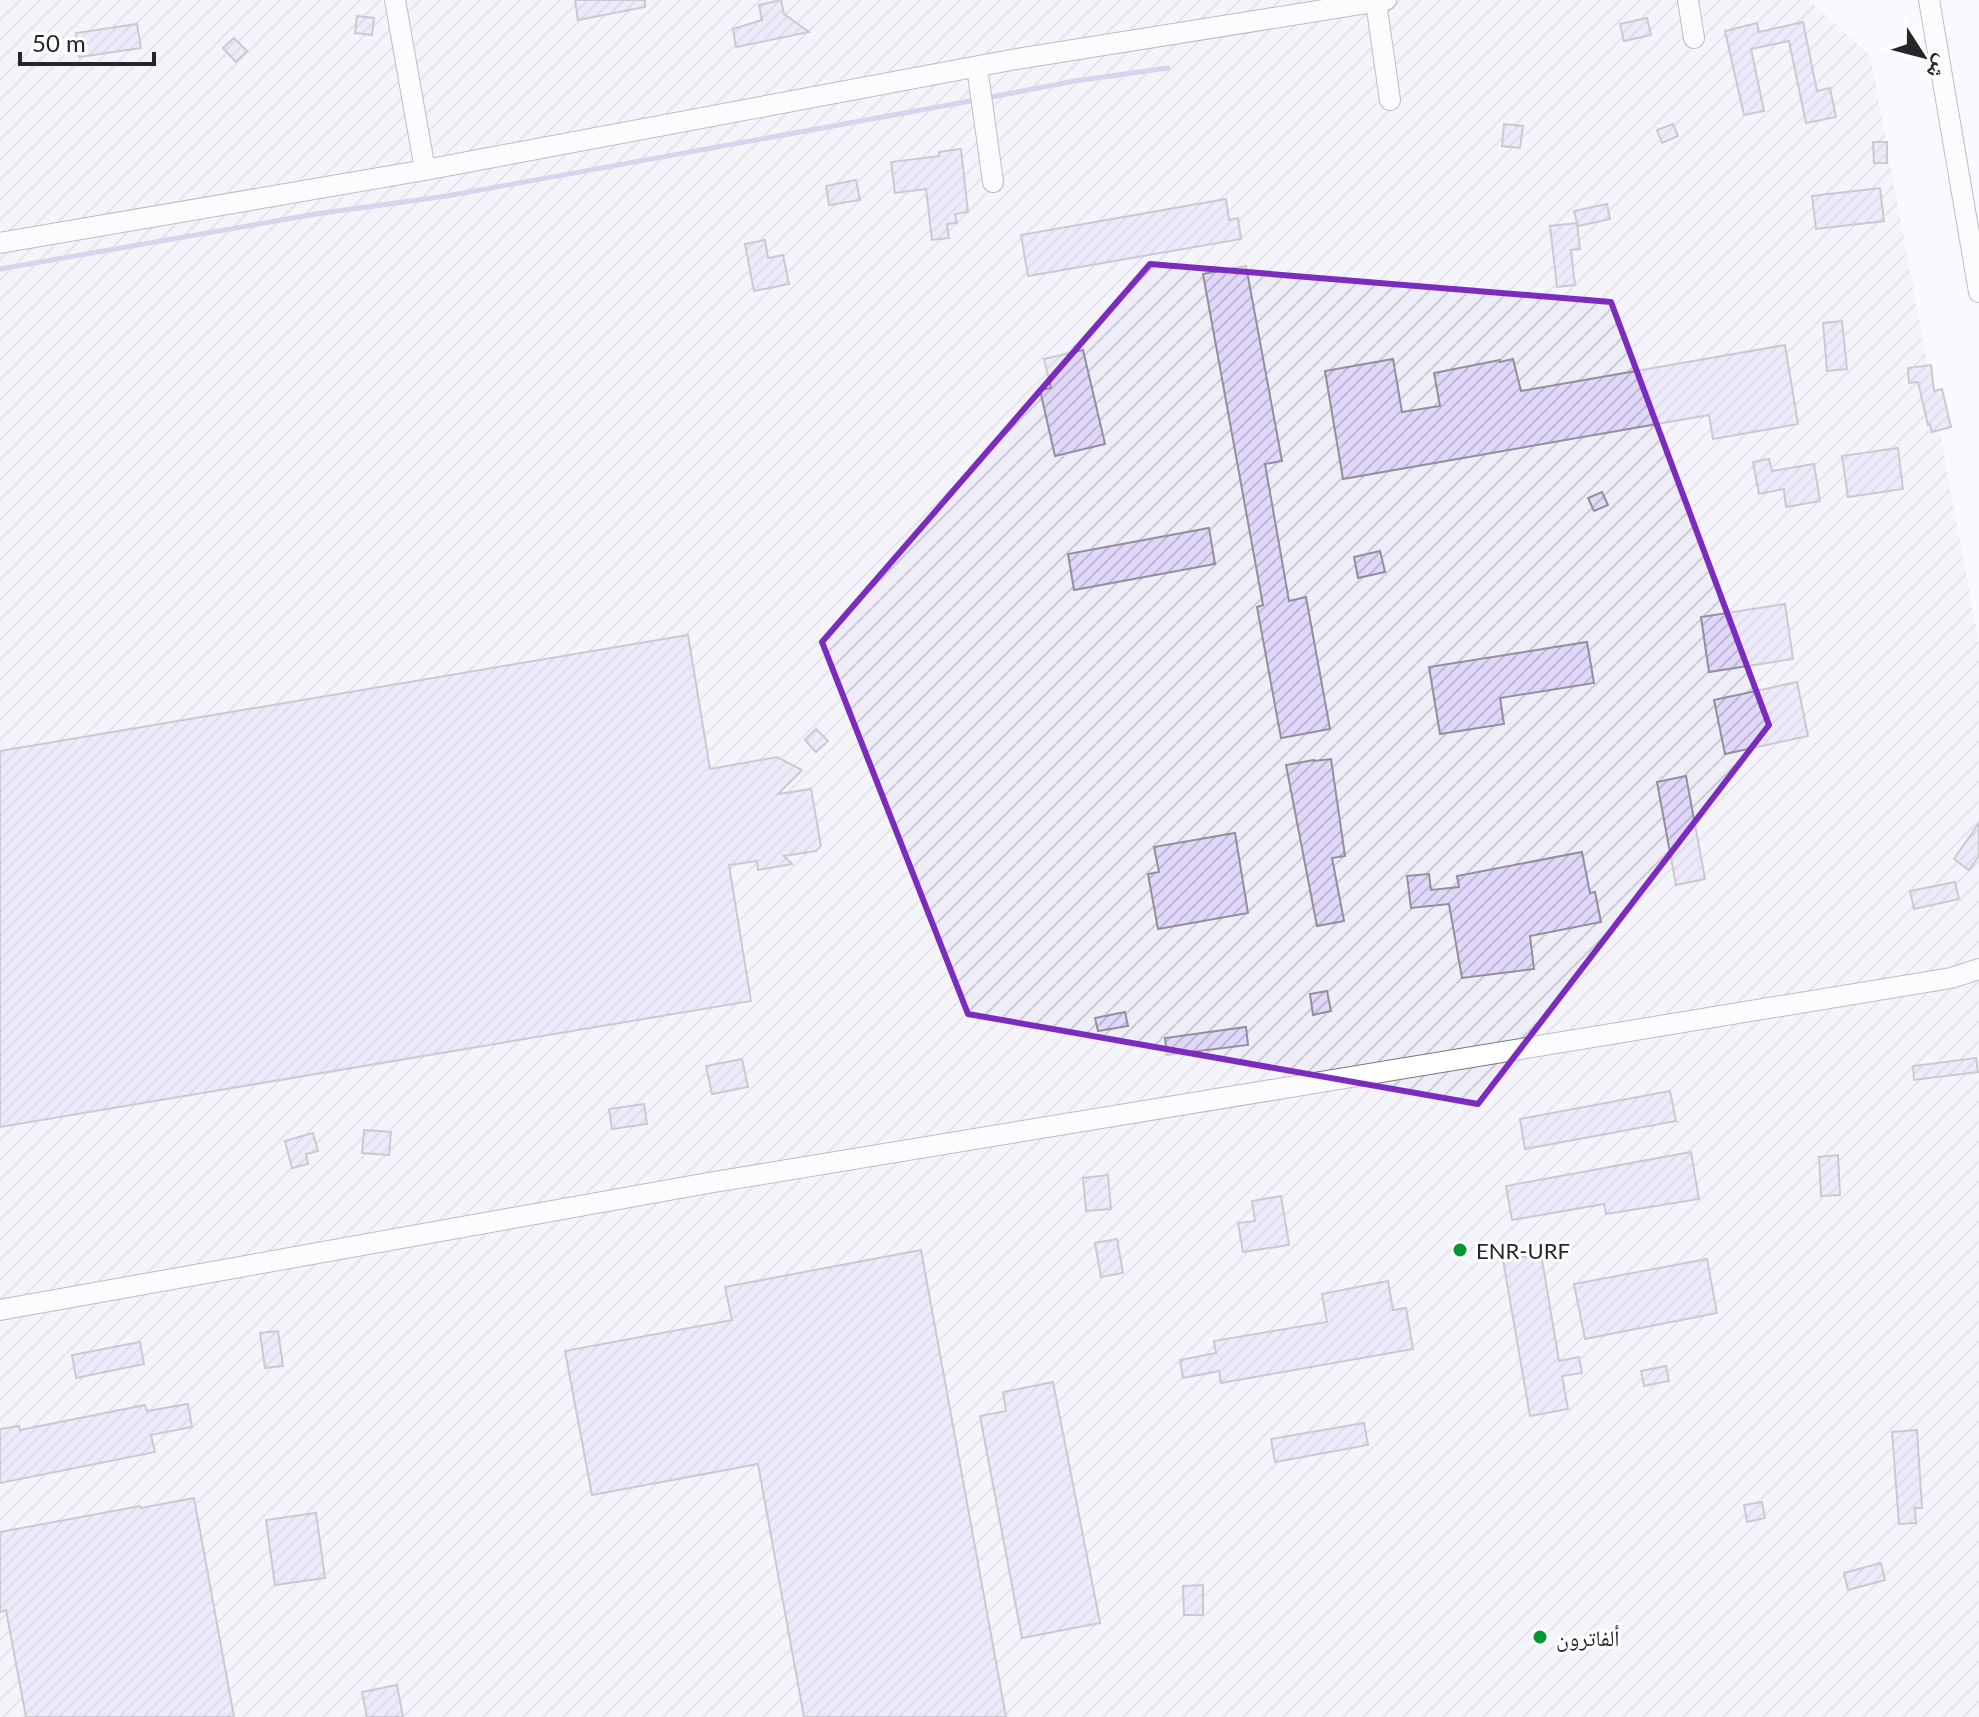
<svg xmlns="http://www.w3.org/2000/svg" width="1979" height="1717" font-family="Lato,'Noto Naskh Arabic',sans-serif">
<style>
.industrial{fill:url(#industrial-furrows)}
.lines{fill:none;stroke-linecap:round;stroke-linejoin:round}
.stream{stroke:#b3a5de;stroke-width:5}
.building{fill:url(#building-hatch);stroke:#92909a;stroke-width:2}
.minor-casing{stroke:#75737d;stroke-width:22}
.minor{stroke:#fff;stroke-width:20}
.marked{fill:none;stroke:#7b2cbf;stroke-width:6;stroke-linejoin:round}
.poi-dot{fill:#029830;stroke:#fff;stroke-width:3}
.labels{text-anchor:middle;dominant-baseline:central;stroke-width:6;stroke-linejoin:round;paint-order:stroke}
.poi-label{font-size:22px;fill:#262529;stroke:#fff;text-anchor:start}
</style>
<defs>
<pattern id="industrial-furrows" width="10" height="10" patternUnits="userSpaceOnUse" patternTransform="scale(2)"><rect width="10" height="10" fill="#efedf8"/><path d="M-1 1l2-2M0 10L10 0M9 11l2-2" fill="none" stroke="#cdcbd5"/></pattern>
<pattern id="building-hatch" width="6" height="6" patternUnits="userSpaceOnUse" patternTransform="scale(2)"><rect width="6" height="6" fill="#e0d7fb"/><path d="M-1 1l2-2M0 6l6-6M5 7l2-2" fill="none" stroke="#c0b8d7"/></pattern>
</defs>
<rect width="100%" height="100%" fill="#faf9fe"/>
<path class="industrial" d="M0 0H1808L1870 55 1979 644V1717H0Z"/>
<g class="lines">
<g class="stream">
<path d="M986 98 1075 81 1168 68"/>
<path d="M0 269 316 214 447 196 976 100"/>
</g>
</g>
<g class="building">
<path d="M575 0H645V7L578 20Z"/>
<path d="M781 0 784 14 809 32 736 47 733 29 762 20 759 5Z"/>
<path d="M357 16 374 18 372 35 355 33Z"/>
<path d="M1647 18 1651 35 1624 41 1620 24Z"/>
<path d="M1803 22 1817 91 1830 88 1836 117 1806 123 1789 41 1751 49 1764 111 1744 115 1725 31 1757 23 1759 32Z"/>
<path d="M137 24 141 48 79 57 76 33Z"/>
<path d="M234 38 247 51 236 62 223 48Z"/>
<path d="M1504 124 1523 126 1520 148 1502 146Z"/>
<path d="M1673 124 1678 136 1662 143 1657 130Z"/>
<path d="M1873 142H1887V163H1874Z"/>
<path d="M961 149 968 212 955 214 957 223 947 224 949 238 932 240 926 189 895 193 891 162 939 156V152Z"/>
<path d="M856 180 860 200 829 205 826 186Z"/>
<path d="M1880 188 1884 221 1816 229 1812 196Z"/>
<path d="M1226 199 1229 220 1238 218 1241 239 1028 276 1021 235Z"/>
<path d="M1607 204 1610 219 1578 226 1574 211Z"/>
<path d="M1577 223 1580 249 1571 250 1575 285 1557 287 1550 226Z"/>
<path d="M765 240 768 258 783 255 789 284 754 291 745 244Z"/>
<path d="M1246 266 1282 461 1265 464 1289 601 1306 597 1330 729 1281 738 1257 607 1263 605 1203 274Z"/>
<path d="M1842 321 1847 369 1827 371 1823 323Z"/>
<path d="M1785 345 1798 424 1713 439 1709 415 1343 479 1325 371 1393 359 1402 412 1440 406 1434 373 1500 360V362L1513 359 1521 391Z"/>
<path d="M1083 350 1105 444 1055 456 1040 390 1051 388 1044 359Z"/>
<path d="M1931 365 1934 391 1942 389 1951 427 1932 432 1930 424 1928 425 1918 382 1909 383 1908 368Z"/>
<path d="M1898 448 1903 489 1848 497 1842 456Z"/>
<path d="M1769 459 1772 471 1814 464 1820 501 1786 507 1784 489 1759 494 1753 462Z"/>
<path d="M1602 492 1608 505 1594 511 1588 498Z"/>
<path d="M1209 528 1215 564 1074 590 1068 554Z"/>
<path d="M1380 551 1385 572 1358 578 1354 557Z"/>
<path d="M1785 604 1793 659 1709 672 1701 617Z"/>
<path d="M688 635 710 769 777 757 802 770 778 794 811 789 821 846 816 851 784 856 792 864 758 870 757 861 729 865 751 1001 0 1127V751Z"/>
<path d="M1587 642 1594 683 1500 698 1504 724 1440 734 1429 667Z"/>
<path d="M1797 682 1808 736 1725 754 1714 700Z"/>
<path d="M816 729 828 741 816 752 805 740Z"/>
<path d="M1331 759 1345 856 1332 858 1344 921 1317 926 1286 765 1314 760V761Z"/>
<path d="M1686 776 1705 879 1676 885 1657 782Z"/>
<path d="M1979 823V856L1969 870 1954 859Z"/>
<path d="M1235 833 1248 913 1158 929 1148 874 1159 872 1154 847Z"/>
<path d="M1582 852 1590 893 1595 892 1601 922 1530 936 1534 969 1462 978 1449 904 1411 908 1407 876 1429 874 1431 890 1459 887 1457 876Z"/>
<path d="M1955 882 1959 899 1914 909 1910 891Z"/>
<path d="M1327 991 1331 1011 1313 1015 1310 994Z"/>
<path d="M1125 1012 1128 1026 1098 1031 1095 1018Z"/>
<path d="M1246 1027 1248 1045 1167 1055 1165 1038Z"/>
<path d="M1976 1058 1978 1072 1914 1080 1913 1066Z"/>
<path d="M742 1059 748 1087 712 1094 706 1066Z"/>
<path d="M1670 1091 1676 1121 1525 1149 1520 1119Z"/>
<path d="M644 1104 647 1124 612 1129 609 1109Z"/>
<path d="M364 1130 391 1132 389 1155 362 1153Z"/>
<path d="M313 1133 318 1151 306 1154 308 1164 292 1168 285 1141Z"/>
<path d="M1691 1152 1699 1199 1606 1214 1604 1204 1512 1220 1506 1186Z"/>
<path d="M1838 1155 1840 1195 1821 1196 1819 1157Z"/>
<path d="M1108 1175 1111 1209 1086 1211 1083 1178Z"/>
<path d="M1281 1196 1289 1245 1243 1252 1238 1223 1255 1221 1252 1201Z"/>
<path d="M1117 1239 1123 1273 1101 1277 1095 1243Z"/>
<path d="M921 1250 1006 1717H804L758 1464 592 1495 565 1351 732 1320 725 1287Z"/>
<path d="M1541 1254 1559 1361 1579 1357 1582 1373 1562 1376 1568 1409 1530 1416 1503 1260Z"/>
<path d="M1707 1259 1717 1313 1585 1339 1574 1284Z"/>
<path d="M1388 1281 1393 1310 1406 1308 1413 1349 1221 1383 1219 1371 1183 1378 1180 1360 1216 1353 1214 1341 1327 1322 1322 1294Z"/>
<path d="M278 1331 283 1366 265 1368 260 1333Z"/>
<path d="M140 1342 144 1364 76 1378 72 1355Z"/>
<path d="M1666 1366 1669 1381 1644 1386 1641 1371Z"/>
<path d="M1053 1382 1100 1623 1022 1638 980 1416 1006 1411 1003 1392Z"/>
<path d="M188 1404 192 1427 151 1435 155 1452 0 1483V1429L19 1426 20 1430 145 1405 147 1411Z"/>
<path d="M1364 1423 1368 1445 1275 1462 1271 1439Z"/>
<path d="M1917 1430 1922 1508H1915L1916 1523 1899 1524 1892 1432Z"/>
<path d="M194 1498 234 1717H26L6 1610 0 1612V1532L140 1506 141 1508Z"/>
<path d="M1762 1502 1765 1518 1747 1522 1744 1505Z"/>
<path d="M316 1513 325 1578 275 1585 266 1520Z"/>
<path d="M1881 1563 1885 1580 1848 1590 1844 1573Z"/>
<path d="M1203 1585V1615H1184L1183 1586Z"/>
<path d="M397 1685 403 1717H367L362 1692Z"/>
</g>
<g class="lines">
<defs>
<g id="minor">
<path d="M395 0 425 170"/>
<path d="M1688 0 1694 38"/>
<path d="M1929 0 1979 292"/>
<path d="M1376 2 1390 100"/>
<path d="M977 67 993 182"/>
<path d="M0 243 425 170 1011 60 1386 0"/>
<path d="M0 1310 708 1183 1951 978 1979 969"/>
</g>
</defs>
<use href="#minor" class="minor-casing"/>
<use href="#minor" class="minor"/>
</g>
<path d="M0 0H1979V1717H0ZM1150 264 1611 302 1769 725 1478 1104 968 1014 822 642Z" fill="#faf9fe" fill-opacity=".55" fill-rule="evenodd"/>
<path class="marked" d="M1150 264 1611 302 1769 725 1478 1104 968 1014 822 642Z"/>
<g class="poi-dot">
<circle cx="1460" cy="1250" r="8"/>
<circle cx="1540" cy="1637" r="8"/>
</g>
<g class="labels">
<g class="poi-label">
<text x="1476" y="1250">ENR-URF</text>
<text x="1556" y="1637">ألفاترون</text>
</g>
</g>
<g transform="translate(1923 56) rotate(126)" stroke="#ffffff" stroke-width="6" paint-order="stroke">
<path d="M0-6L14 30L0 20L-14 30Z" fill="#262529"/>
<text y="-12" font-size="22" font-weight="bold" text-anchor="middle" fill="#262529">ش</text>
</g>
<path d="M20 52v12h134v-12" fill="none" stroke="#262529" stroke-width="4"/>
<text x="32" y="52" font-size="24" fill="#262529" stroke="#ffffff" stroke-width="6" paint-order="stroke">50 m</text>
</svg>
